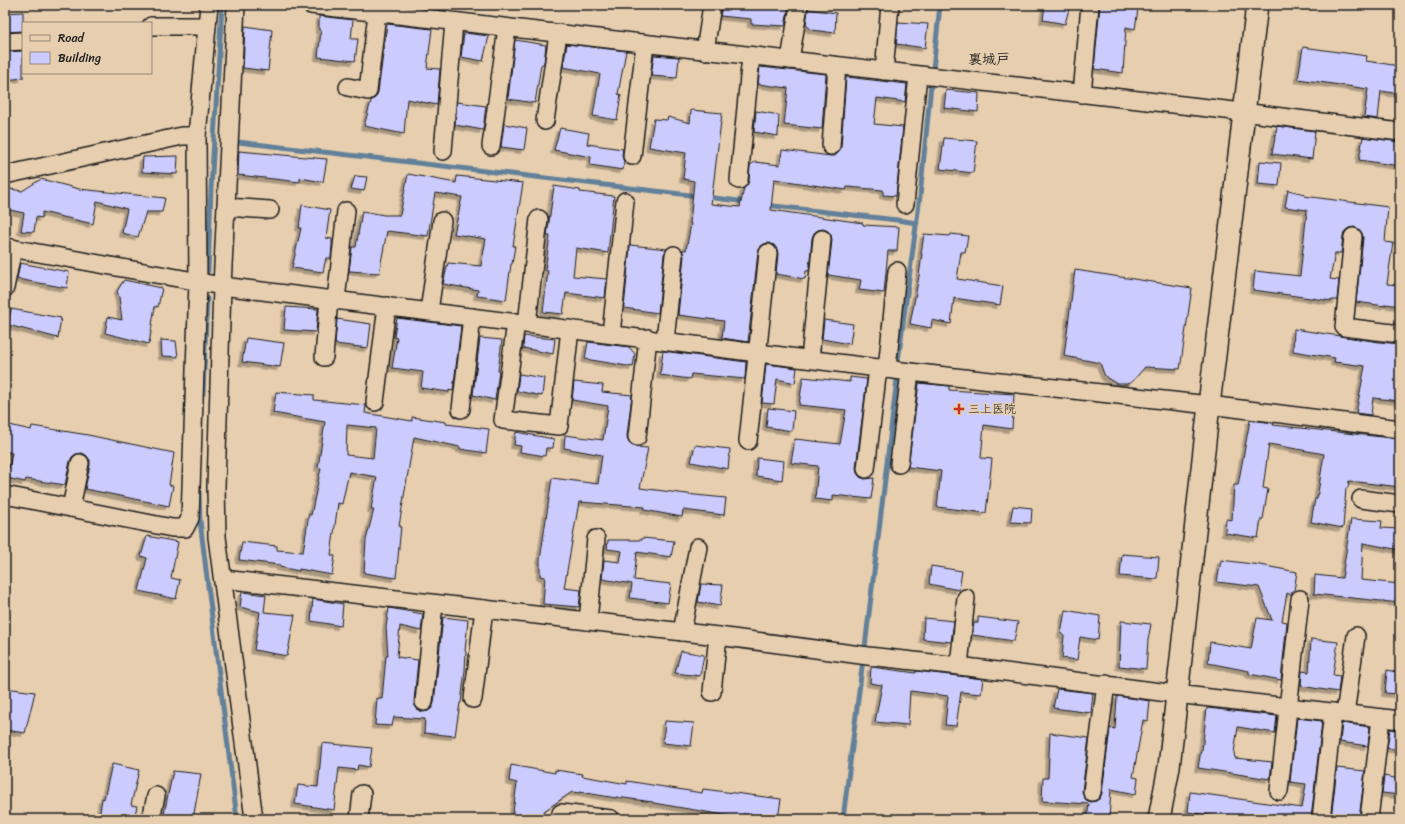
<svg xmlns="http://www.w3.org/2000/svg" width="1405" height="824" font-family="Sriracha,'Klee One',sans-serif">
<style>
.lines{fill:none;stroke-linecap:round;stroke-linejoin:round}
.stream{stroke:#628099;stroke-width:5}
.building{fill:#cbcbfe;stroke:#1c1c1c;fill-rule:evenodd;filter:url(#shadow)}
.minor-casing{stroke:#1c1c1c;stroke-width:20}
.tertiary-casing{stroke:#1c1c1c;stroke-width:24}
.minor{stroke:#e6ceaf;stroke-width:17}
.tertiary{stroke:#e6ceaf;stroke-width:21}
.poi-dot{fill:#c8321e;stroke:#e6ceaf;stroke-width:1.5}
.labels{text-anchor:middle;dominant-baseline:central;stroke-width:3;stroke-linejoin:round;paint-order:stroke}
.poi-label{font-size:12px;fill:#1c1c1c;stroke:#e6ceaf;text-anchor:start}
.quarter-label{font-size:14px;font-weight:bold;fill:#1c1c1c;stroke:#e6ceaf}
</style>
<defs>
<filter id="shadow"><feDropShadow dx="-3.5" dy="3.5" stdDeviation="0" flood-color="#0004"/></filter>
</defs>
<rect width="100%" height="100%" fill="#e6ceaf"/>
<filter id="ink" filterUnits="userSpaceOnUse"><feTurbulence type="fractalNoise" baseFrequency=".025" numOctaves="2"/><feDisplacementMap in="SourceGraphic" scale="8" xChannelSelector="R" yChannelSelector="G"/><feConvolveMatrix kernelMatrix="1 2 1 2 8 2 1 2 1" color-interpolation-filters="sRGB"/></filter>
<g filter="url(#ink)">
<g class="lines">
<g class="stream">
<path d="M933 69 940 5"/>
<path d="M238 142 698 196"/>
<path d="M706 197 747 202"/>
<path d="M765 205 897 220 917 223"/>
<path d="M208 271 211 189 222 5"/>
<path d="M898 361 920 196 931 85"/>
<path d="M203 394 207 299"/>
<path d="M199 492 200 521 237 819"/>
<path d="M865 647 897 379"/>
<path d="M843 819 862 667"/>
</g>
</g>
<g class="building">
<path d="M722 5 789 6 785 26 751 24V19L720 16Z"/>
<path d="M1045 5H1070L1065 24 1043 20Z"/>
<path d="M1100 5H1110L1138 9 1135 29 1126 27 1123 73 1094 69Z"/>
<path d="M808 9 836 13 835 33 812 30 806 25Z"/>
<path d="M23 12V31L5 32V13Z"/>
<path d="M319 16 353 20 351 39H358L355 61 318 57 321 31 319 30Z"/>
<path d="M898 22 928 24 925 48 896 44Z"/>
<path d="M387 24 432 29 427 68 440 69 437 105 407 99 404 134 364 126 371 101 376 97 378 92Z"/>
<path d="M245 26 272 30 268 71 243 68Z"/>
<path d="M464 33 489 36 483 61 461 57Z"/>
<path d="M515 40 546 45 544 63 541 65 535 103 508 99Z"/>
<path d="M567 44 626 51 618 94 621 95 617 120 593 116 600 74 563 67Z"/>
<path d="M1303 47 1367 56 1366 61 1400 66V94L1381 91 1378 119 1364 117 1368 89 1298 79Z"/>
<path d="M23 51V78L5 80V52Z"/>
<path d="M654 55 679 57 677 78 651 76Z"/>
<path d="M760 67 826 74 822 129 784 125 788 88 758 84Z"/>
<path d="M846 77 907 84 905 102 877 98 874 124 903 127 896 196 883 195V190L847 187 846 190 774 179 771 210 863 223V225L899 227 897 251H888L884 293 859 290 861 280 828 275 832 240 831 235 828 231 823 229 818 230 814 233 812 238 809 271H806L805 279 776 274 778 254 777 249 774 245 769 243 764 244 760 247 758 252 748 342 722 338 724 321 678 315 684 256 682 250H686L691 224H690L694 181 683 179 686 153 649 147 654 119 667 120 668 117 690 123 691 110 722 113 711 204 740 207 744 188 747 185 749 181 750 165 755 162 780 165 782 150 831 156H835L839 152 841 147Z"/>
<path d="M946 90 979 93 978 112 944 108Z"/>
<path d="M457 102 486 106 483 130 455 125Z"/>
<path d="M756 111 779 115 778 136 754 132Z"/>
<path d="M504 124 527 128 524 150 501 147Z"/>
<path d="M1277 126 1315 131 1312 159 1272 154Z"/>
<path d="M560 128 589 133 587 144 623 149 622 155 624 162 623 170 590 165 591 157 554 150Z"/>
<path d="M1363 137 1400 142V166L1359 160Z"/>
<path d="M944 138 977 141 973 173 940 169Z"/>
<path d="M239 151 327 159 323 182 300 178V182L238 175Z"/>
<path d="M178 156 177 174 142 172 143 157Z"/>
<path d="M1260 161 1281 163 1279 186 1258 184Z"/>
<path d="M408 174 456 183 457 176 523 183 513 246H515L512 264H511L506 300 477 296 478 290 443 284 448 263 481 266 486 239 454 234 462 197 435 193 428 236 387 231 379 273 349 271 352 247H356L362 211 384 215H400Z"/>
<path d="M355 176 367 177 364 191 351 189Z"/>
<path d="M41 179 79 189 165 198 162 212H146L138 237 122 233 127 209 97 201 93 224 42 212V218L36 217 34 232 21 231 24 213 5 209V188L22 191Z"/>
<path d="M554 186 580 190V192L614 196 608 253 576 248 573 276 607 279 605 298 566 293 563 314 543 312 548 271 545 270 550 236H547Z"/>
<path d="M1288 190 1305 194 1304 196 1388 207 1385 242 1393 243 1387 284 1400 285V306L1385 304V306L1356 302 1363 238 1362 233 1359 229 1354 227 1349 228 1345 231 1343 236 1341 253H1335L1330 279 1339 280 1337 300H1332V301L1253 290 1255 271 1300 276 1307 210 1285 207Z"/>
<path d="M302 205 330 210 326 238 332 239V245L331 258H326L323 272 292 268 301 228H299Z"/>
<path d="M924 234 950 236 951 234 968 236 965 252H961L957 279 1003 286 1000 305 954 298 951 324 932 320 931 328 910 324 919 276 922 254H921Z"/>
<path d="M630 245 667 249 664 254 658 313 624 308Z"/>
<path d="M20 263 69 272 67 288 17 279Z"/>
<path d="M1075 270 1192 288 1180 369 1145 367 1132 382 1127 384H1117L1107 378 1104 374 1100 363 1064 356Z"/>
<path d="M124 280 162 288 158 307 155 306 149 344 105 333 108 317 122 320 119 297 117 291Z"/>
<path d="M286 307 318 309 316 332 284 330Z"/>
<path d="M11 309 61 318 58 338 8 325Z"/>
<path d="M397 318 461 326 453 391 449 390V392L421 388 423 372 392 368 397 338 394 337Z"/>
<path d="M337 319 371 324 368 348 335 344Z"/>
<path d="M824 320 853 324 850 344 822 339Z"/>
<path d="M1294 329 1379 342 1400 344V401L1373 398 1371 415 1356 413 1365 366 1334 362 1335 358 1293 351Z"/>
<path d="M524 336 555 339 553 354 523 348Z"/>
<path d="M246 338 284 343 280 367 242 362Z"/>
<path d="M480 338 502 340 498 371H499L495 400 473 395Z"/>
<path d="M161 340 176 341 178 357 162 356Z"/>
<path d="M588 342 629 347 635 354 633 367 585 359Z"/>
<path d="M663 351 746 362 745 379 691 374 690 379 660 375Z"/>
<path d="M766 364 797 368 795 383 777 379 774 404 762 403Z"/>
<path d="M519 374 544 378 542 396 517 391Z"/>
<path d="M803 377 850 382V377L867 379 856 468 857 473 860 477 865 479 874 478 871 499 833 495V501L815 499 818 466 791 463 795 439 840 444 846 410 799 405Z"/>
<path d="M574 382 603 385 602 392 632 395 627 436 628 441 631 445 636 447 648 448 640 488 695 495 726 498 724 515 683 510 682 517 644 510 645 507 579 502 564 588 581 590 579 607 543 604 545 577 540 576V560L552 478 598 484 602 455 564 448 565 435 603 440 608 406 572 400Z"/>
<path d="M919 383 949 386V390L1014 394 1012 429 984 425 981 458 992 459 986 513 937 507 941 471 908 467Z"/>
<path d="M276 392 314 395V400L366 405 365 413 412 421V417L446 422V424L489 429 486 453 460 449V447L414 437 399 526H401L396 578 364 573 366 540 374 509H371L377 477 349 472 342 504 338 503 331 555 335 556 332 575 299 569V571L280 567V565L239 560 242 542 277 546V550L303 552 309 514 311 515 321 468 318 467 325 422 273 413ZM347 425 376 428 373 458 346 455Z"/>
<path d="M768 408 794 411 792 431 766 427Z"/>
<path d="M1250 420 1274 423 1273 425 1400 439V487L1349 481 1348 488H1346L1343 528 1311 522 1315 499H1317L1324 454 1269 444 1263 488 1268 489 1263 519H1261L1258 538 1225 533 1226 519 1232 520 1234 485H1238Z"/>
<path d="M5 424 31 430 32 426 88 435 174 453 169 485 173 486 169 506 85 489 90 465V460L86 455 82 453 76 454 72 457 70 461 65 485 26 479 25 482 7 478 12 453 5 451Z"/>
<path d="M516 432 554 439 553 448H546L545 456 520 452 521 446 514 445Z"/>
<path d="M695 445 730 449 728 469 691 462Z"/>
<path d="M757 458 784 461 782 480 756 476Z"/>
<path d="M1013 506 1032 508 1031 523 1010 522Z"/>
<path d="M1351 519 1382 521 1381 528 1400 529V550L1363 543 1361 580 1400 584V603L1314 594 1315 575 1342 578Z"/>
<path d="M147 536 178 542 171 578 180 580 176 599 139 591 147 558 141 556Z"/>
<path d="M642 538 674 541 671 557 637 552 634 580 671 584 668 603 630 598 632 584 602 579 604 560 620 562 622 551 607 549 608 540H642Z"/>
<path d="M1122 554 1159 557 1157 579 1120 576Z"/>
<path d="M1221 560 1260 565 1297 572 1294 591H1292L1291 595 1287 593 1282 621 1287 622 1281 680 1249 674V671L1208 663 1210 642 1251 649 1257 618 1272 620 1259 587 1217 582Z"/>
<path d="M931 566 962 571 959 590 929 584Z"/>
<path d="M701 584 723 585 720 606 698 602Z"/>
<path d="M242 592 266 595 264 612 295 615 287 656 254 650 260 612 240 607Z"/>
<path d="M313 599 343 604 341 626 311 621Z"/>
<path d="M389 608 423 614 421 631 400 626 397 657 418 660 414 701 415 706 418 710 423 712 428 711 432 708 434 703 443 617 468 620 465 651 466 652 465 670 461 703H460L455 736 424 733 425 719 394 717 392 726 375 725 377 698 382 699 386 656H388L386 627Z"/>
<path d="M1065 610 1100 616 1098 640 1080 637 1077 660 1062 658 1064 635 1061 634Z"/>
<path d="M978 617 1018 622 1014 641 972 635 974 623H978Z"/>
<path d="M924 618 954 621 951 642 923 639Z"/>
<path d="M1121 621 1151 624 1148 640 1146 669 1119 666Z"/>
<path d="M1311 639 1338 642 1333 675 1340 676 1338 692 1301 686 1302 671 1309 672Z"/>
<path d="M681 651 704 655 700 676 675 673Z"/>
<path d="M871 667 916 673V671L983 679 981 694 961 692 956 726 945 725 948 696 910 691 908 725 875 722 882 685 870 683Z"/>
<path d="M1387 670 1400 673V694L1385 693Z"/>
<path d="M5 688 35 692 25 733 5 730Z"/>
<path d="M1057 689 1093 693 1091 713 1053 708Z"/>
<path d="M1117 696 1150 701 1148 721 1143 720 1133 777 1138 778 1136 794 1111 789 1109 819H1087L1089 804 1042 801 1043 778H1048L1050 733 1089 738 1082 791 1083 795 1086 800 1091 802 1096 801 1100 798 1102 793 1110 728 1115 729Z"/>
<path d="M1207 708 1277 716 1275 733 1238 727 1234 753 1235 758 1272 762 1270 779 1198 768 1201 750H1202Z"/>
<path d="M1297 718 1322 721 1311 819H1236L1188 812 1190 792 1302 808 1306 784 1290 782Z"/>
<path d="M665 721 694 723 691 746 663 743Z"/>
<path d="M1342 723 1370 727 1368 746 1340 742Z"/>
<path d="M1390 729 1400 730V750L1387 748Z"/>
<path d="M322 743 372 748 369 767 358 765 357 770 339 768 334 810 295 804 298 785 318 787Z"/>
<path d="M112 764 139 770 131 805 137 806 134 819H99L102 798 104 799Z"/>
<path d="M511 765 555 773V770L583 774 582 776 627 784V781L702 793 703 789 781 799 778 819 743 814 742 818 653 803V802L616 797V798L580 792 579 793 572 792 544 811 542 819H512L517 783 509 781Z"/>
<path d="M1337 768 1365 771 1359 819H1331Z"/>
<path d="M173 771 201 774 193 819H163Z"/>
<path d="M1384 776 1400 779V795L1382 793Z"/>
</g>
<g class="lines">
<defs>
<g id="minor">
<path d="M236 5 222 286 216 487 217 537 254 819"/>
<path d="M311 5 1243 112 1400 132"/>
<path d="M151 26H207L197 136"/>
<path d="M207 26 209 5"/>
<path d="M5 42 23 41"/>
<path d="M705 51 712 5"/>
<path d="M790 60 799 5"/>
<path d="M884 71 890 5"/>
<path d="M348 87 368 91 377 13"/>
<path d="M1082 94 1090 5"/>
<path d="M545 121 558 34"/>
<path d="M491 146 507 28"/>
<path d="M831 146 837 66"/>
<path d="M443 151 454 22"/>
<path d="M632 156 645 44"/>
<path d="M5 175 182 136H197L198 282 190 518 185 528H172L5 495"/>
<path d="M739 180 751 56"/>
<path d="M905 204 918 75"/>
<path d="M226 207 270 210"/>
<path d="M1353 237 1344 327 1400 334"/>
<path d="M5 247 222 286 910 372 1209 405 1400 429"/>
<path d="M5 288 13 248"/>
<path d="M336 300 346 211"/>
<path d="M429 311 442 221"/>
<path d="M516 322 503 420 559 426 570 329"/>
<path d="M527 324 539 219"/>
<path d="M611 334 625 201"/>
<path d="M665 341 674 255"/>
<path d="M324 357 329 299"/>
<path d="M810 359 822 239"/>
<path d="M887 369 897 271"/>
<path d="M375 402 387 306"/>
<path d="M461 409 472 317"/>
<path d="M637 437 648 338"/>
<path d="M748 441 768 253"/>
<path d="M899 464 910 372"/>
<path d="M866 469 878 368"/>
<path d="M1361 499 1400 504"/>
<path d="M71 508 80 463"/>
<path d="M223 579 718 636 868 656 959 666 1176 694 1400 720"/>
<path d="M588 621 596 539"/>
<path d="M682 632 698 547"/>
<path d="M959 666 966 598"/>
<path d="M712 692 718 636"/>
<path d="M473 699 484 609"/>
<path d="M424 702 434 604"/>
<path d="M1345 714 1356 636"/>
<path d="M1279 791 1300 599"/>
<path d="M1092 792 1106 684"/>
<path d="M151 819 156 796"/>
<path d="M359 819 362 794"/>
<path d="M560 819 561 813 611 819"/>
<path d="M1321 819 1333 712"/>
<path d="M1369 819 1381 718"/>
</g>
<path id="tertiary" d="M1159 819 1169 767 1209 405 1257 5"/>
</defs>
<use href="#minor" class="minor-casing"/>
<use href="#tertiary" class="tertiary-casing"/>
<use href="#minor" class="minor"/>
<use href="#tertiary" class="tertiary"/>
</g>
</g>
<path class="poi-dot" d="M957 403h4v4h4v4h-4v4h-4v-4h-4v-4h4z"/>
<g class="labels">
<g class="poi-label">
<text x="968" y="409">三上医院</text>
</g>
<g class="quarter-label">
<text x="989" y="59">裏城戸</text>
</g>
</g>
<rect width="1405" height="824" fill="none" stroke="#e6ceaf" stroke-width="20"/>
<rect x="10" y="10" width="1385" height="804" fill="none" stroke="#1c1c1c" stroke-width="1.5" filter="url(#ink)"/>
<rect x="22" y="22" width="130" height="52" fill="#e6ceaf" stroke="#958774"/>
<rect x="30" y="35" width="20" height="6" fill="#e6ceaf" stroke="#958774"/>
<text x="58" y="42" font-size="12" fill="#1c1c1c">Road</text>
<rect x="30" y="52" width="20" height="12" fill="#cbcbfe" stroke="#958774"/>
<text x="58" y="62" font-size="12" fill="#1c1c1c">Building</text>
</svg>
